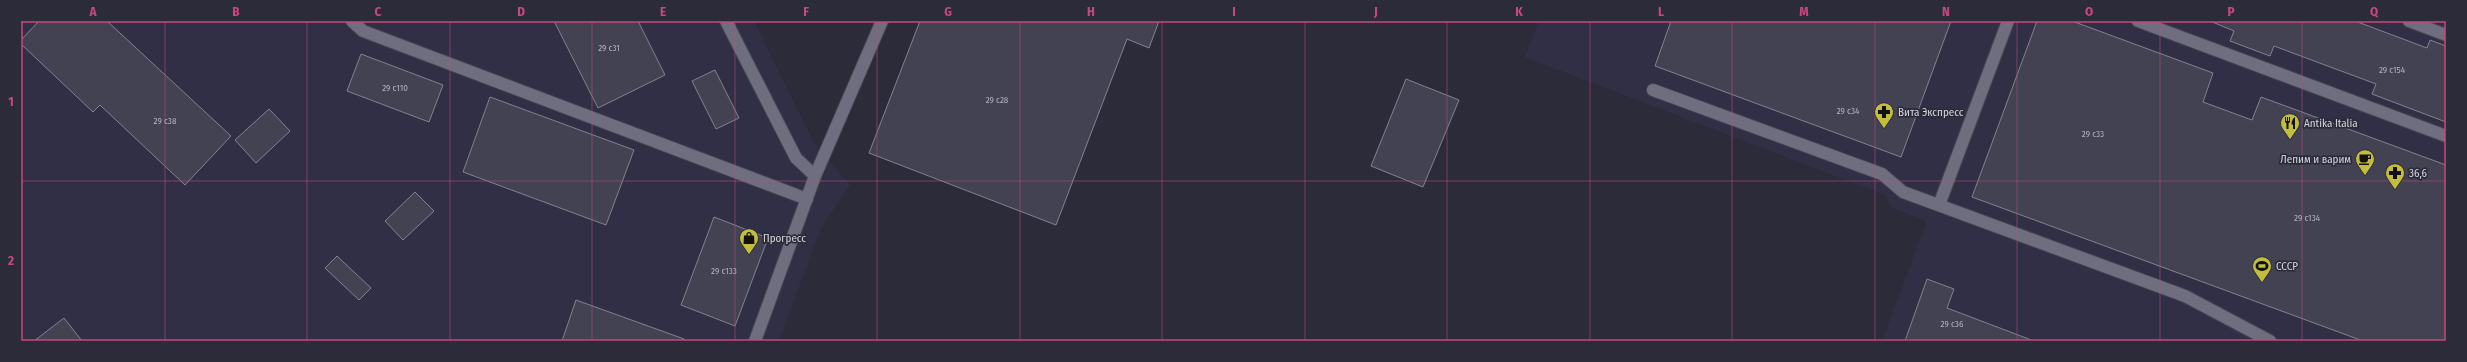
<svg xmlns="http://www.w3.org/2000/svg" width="2467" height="362" font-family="'Fira Sans Condensed',sans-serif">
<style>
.built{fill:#312f45}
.building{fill:#434252;stroke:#828294}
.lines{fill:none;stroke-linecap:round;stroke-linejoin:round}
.minor-casing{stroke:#464653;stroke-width:14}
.minor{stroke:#6f6e80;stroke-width:12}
.grid{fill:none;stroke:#c7487c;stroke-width:1;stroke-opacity:0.55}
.labels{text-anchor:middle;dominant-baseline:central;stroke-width:3.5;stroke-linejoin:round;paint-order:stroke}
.number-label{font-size:9px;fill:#b1b1bc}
.poi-label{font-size:11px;fill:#d6d6e0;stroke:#2c2b3a;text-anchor:start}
.neatline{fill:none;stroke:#c7487c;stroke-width:1.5}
.grid-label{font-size:13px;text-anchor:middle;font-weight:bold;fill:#c7487c}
</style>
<rect width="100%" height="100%" fill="#2c2b3a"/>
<g class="built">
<path d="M21 21H754L814 143 850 185 821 228 779 341H21Z"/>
<path d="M1539 21H2446V341H1882L1927 221 1892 208 1885 195 1525 57Z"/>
</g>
<g class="building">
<path d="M39 21H107L231 136 185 185 100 105 93 112 21 44V40Z"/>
<path d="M554 21H638L665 75 598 108Z"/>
<path d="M920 21H1159L1149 48 1127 39 1056 225 869 153Z"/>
<path d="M1671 21H1951L1901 157 1655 66Z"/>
<path d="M2037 21H2072L2213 73 2203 102 2252 120 2261 97 2446 165V341H2363L1972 197Z"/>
<path d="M2210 21H2355L2427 48 2430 40 2446 46V122L2372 94 2376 84 2274 46 2270 56 2230 41 2234 31Z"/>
<path d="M361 54 443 85 429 122 347 91Z"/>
<path d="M715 70 739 118 716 129 692 81Z"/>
<path d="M1406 79 1459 100 1423 187 1371 166Z"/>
<path d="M490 97 634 150 606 225 463 172Z"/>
<path d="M269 109 290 131 256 163 235 140Z"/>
<path d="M415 192 434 211 403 240 385 221Z"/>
<path d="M714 217 768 238 735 326 681 305Z"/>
<path d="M337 256 371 288 359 300 325 268Z"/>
<path d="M1927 279 1954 289 1947 308 2034 341H1905Z"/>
<path d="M576 300 684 339 683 341H562Z"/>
<path d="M64 318 82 341H34Z"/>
</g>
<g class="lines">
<defs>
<g id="minor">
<path d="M352 21 363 31 807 199"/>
<path d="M726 21 796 158 815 176"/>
<path d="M2138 21 2446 136"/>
<path d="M2409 21 2446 35"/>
<path d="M1653 90 1882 174 1903 192 2185 296 2270 341"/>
<path d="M1939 205 2008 21"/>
<path d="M755 341 815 176 882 21"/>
</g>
</defs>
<use href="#minor" class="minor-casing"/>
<use href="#minor" class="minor"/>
</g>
<path class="grid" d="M165 21V341M307 21V341M450 21V341M592 21V341M735 21V341M877 21V341M1020 21V341M1162 21V341M1305 21V341M1447 21V341M1590 21V341M1732 21V341M1875 21V341M2017 21V341M2160 21V341M2302 21V341M21 181H2446"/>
<defs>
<symbol id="pharmacy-pin" viewBox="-11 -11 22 30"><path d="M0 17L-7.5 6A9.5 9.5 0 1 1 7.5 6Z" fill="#c2bd3f" stroke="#2c2b3a"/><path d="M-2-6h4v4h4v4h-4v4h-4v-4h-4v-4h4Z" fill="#111"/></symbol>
<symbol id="restaurant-pin" viewBox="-11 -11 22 30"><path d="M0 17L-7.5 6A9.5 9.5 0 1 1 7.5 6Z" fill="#c2bd3f" stroke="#2c2b3a"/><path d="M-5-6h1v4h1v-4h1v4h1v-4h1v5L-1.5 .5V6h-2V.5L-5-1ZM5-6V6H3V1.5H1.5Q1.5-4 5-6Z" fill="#111"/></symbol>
<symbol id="cafe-pin" viewBox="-11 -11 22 30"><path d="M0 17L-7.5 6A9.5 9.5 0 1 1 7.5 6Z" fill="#c2bd3f" stroke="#2c2b3a"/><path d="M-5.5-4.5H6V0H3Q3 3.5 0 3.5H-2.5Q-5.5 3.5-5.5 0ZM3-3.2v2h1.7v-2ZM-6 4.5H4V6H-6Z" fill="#111"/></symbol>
<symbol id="shop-pin" viewBox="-11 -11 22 30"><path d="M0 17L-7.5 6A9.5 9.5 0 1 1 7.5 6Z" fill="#c2bd3f" stroke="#2c2b3a"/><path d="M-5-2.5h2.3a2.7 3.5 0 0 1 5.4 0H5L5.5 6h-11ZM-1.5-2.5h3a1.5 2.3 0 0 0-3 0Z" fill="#111"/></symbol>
<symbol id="stadium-pin" viewBox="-11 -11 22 30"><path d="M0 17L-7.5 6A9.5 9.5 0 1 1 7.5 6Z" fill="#c2bd3f" stroke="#2c2b3a"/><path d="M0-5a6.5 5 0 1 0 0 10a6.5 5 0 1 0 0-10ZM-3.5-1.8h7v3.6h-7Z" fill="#111"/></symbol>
</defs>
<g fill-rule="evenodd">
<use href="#pharmacy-pin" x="1873" y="101" width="22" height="30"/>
<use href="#restaurant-pin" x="2279" y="112" width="22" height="30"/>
<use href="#cafe-pin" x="2354" y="148" width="22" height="30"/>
<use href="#pharmacy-pin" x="2384" y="162" width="22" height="30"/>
<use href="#shop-pin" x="738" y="227" width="22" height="30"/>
<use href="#stadium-pin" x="2251" y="255" width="22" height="30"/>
</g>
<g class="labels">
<g class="number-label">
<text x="609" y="48">29 с31</text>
<text x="2392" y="70">29 с154</text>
<text x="395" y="88">29 с110</text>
<text x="997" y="100">29 с28</text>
<text x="1848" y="111">29 с34</text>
<text x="165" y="121">29 с38</text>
<text x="2093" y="134">29 с33</text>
<text x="2307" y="218">29 с134</text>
<text x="724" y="271">29 с133</text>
<text x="1952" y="324">29 с36</text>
</g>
<g class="poi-label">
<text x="1898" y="112">Вита Экспресс</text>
<text x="2304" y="123">Antika Italia</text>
<text x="2351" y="159" text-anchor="end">Лепим и варим</text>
<text x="2409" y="173">36,6</text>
<text x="763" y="238">Прогресс</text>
<text x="2276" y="266">СССР</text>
</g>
</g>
<rect width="2467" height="362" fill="none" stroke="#2c2b3a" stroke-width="44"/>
<rect x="22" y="22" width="2423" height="318" class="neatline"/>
<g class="grid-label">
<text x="93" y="16">A</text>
<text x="236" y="16">B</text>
<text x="378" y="16">C</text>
<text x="521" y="16">D</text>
<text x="663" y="16">E</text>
<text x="806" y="16">F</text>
<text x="948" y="16">G</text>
<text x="1091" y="16">H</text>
<text x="1234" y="16">I</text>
<text x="1376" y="16">J</text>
<text x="1519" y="16">K</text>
<text x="1661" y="16">L</text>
<text x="1804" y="16">M</text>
<text x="1946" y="16">N</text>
<text x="2089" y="16">O</text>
<text x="2231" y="16">P</text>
<text x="2374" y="16">Q</text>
<text x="11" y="106">1</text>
<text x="11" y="265">2</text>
</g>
</svg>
